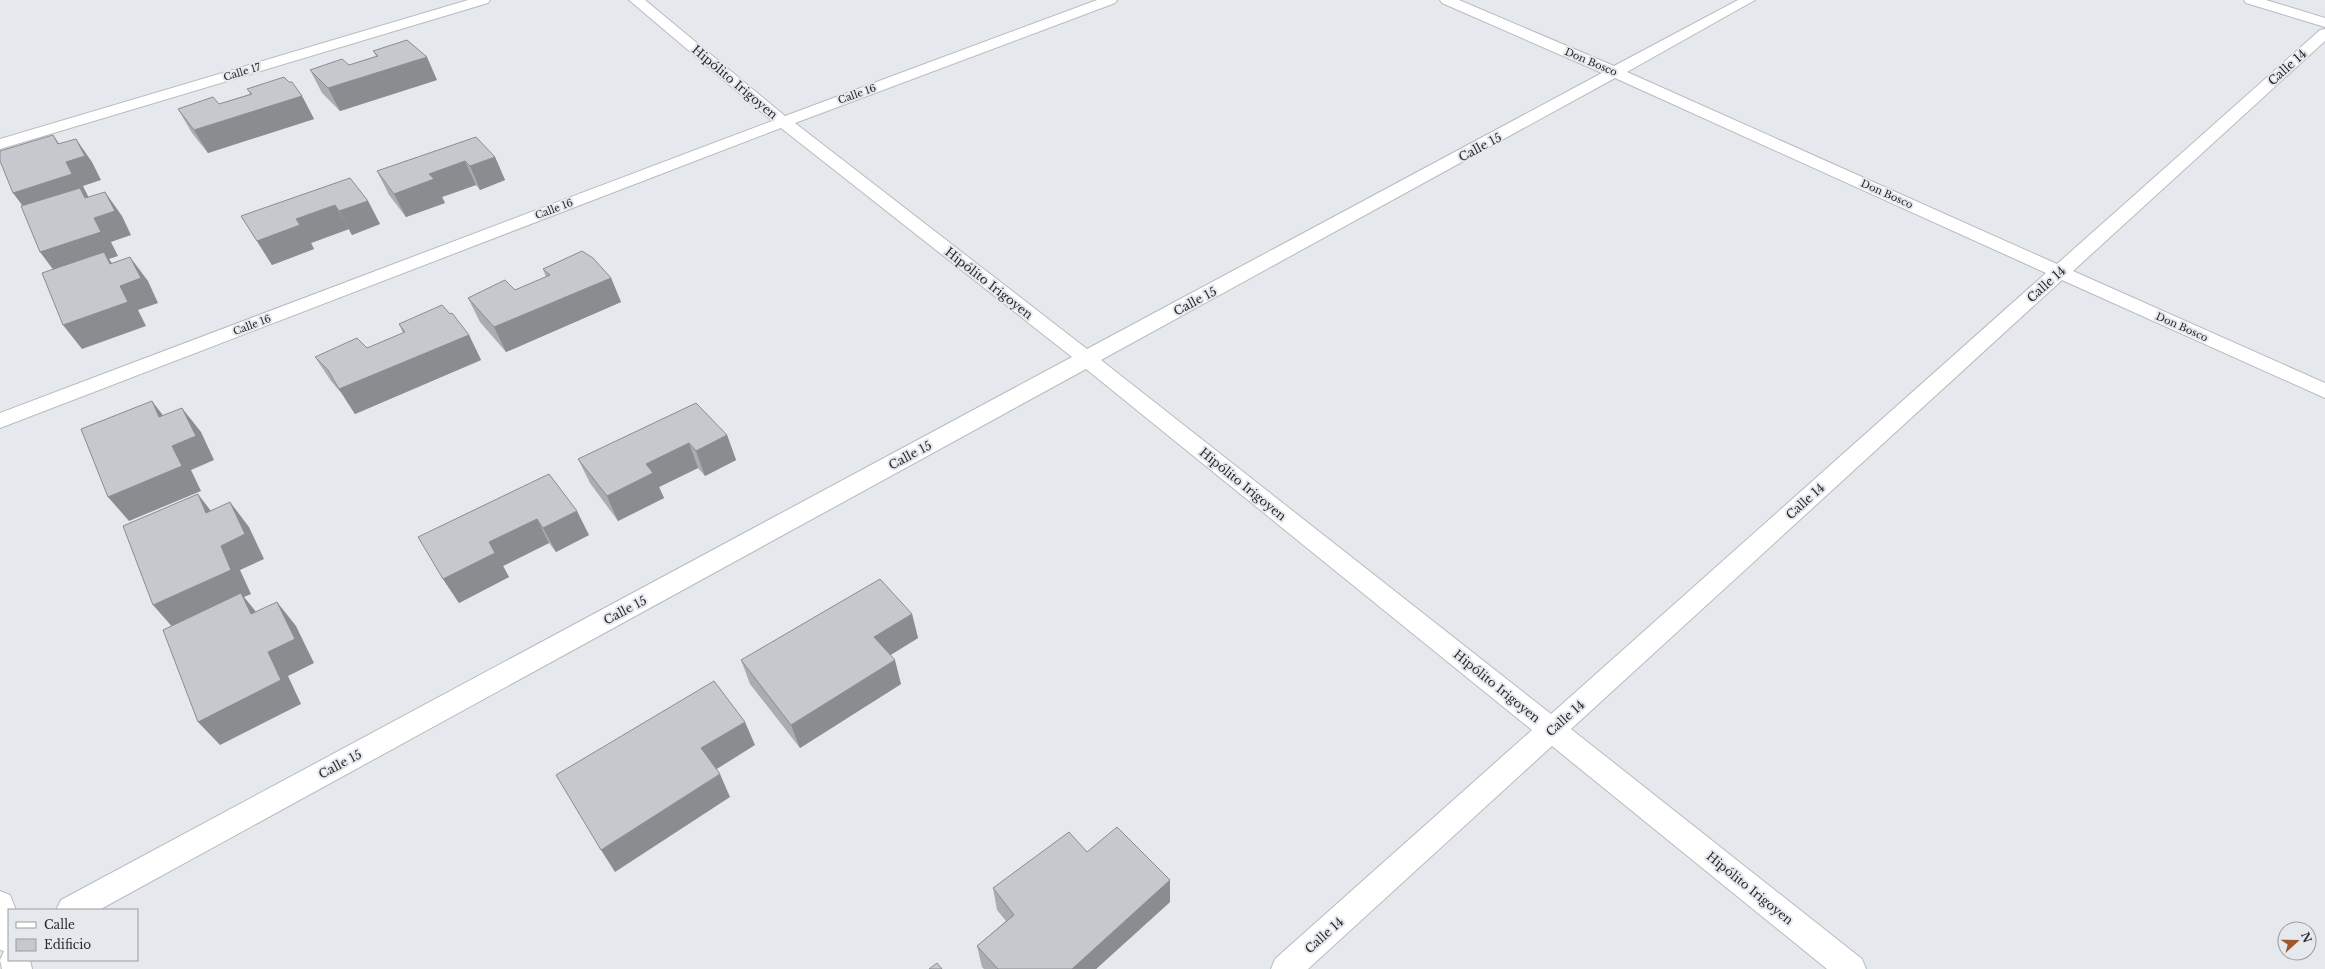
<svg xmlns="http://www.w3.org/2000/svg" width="2325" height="969" font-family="'Libre Baskerville',serif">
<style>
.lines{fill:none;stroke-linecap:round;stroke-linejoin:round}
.minor-casing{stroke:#b7babf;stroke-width:2}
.minor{fill:#fff;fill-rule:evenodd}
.wall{fill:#a9acb0}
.shaded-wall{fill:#8a8c90}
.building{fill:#c5c8cd;stroke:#8a8c90}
.labels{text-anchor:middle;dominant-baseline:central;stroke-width:4;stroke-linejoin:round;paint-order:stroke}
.far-street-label{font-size:10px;fill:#292a2c;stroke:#e5e8ed}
.street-label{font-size:12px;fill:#292a2c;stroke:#e5e8ed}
</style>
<rect width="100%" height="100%" fill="#e5e8ed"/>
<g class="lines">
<defs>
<g id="minor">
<path d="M468 0H490L488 3 0 149V139Z"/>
<path d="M629 0H645L785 116 1097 0H1117L1115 3 795 123 1087 349 1602 73 1442 3 1440 0H1459L1614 66 1738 0H1755L1627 72 2057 264 2320 30 2325 29V41L2073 271 2325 383V398L2062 280 1571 729 1862 959 1866 969H1827L1552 746 1308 969H1271L1275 959 1532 730 1086 369 99 910H56L61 900 1072 357 781 128 0 428V413L772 121ZM1615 78 2046 273 1551 714 1101 360Z"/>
<path d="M2244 0H2266L2325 18V27L2246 3Z"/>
<path d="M0 891 10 895 16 910H9V960H30L32 969H2L0 960 4 951 0 950Z"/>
</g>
</defs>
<use href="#minor" class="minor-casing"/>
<use href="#minor" class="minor"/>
</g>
<g class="wall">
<path d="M373 51 437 80 340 111 322 93 310 70 349 65 376 56Z"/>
<path d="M247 89 302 96 314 119 208 153 192 133 178 109 219 104 250 94Z"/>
<path d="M495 157 505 180 480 190 476 185 442 197 445 203 406 217 389 195 377 171Z"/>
<path d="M368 201 380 224 352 235 349 229 311 243 314 249 272 265 241 216Z"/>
<path d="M543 269 611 278 621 302 506 352 480 322 468 298 515 290 546 277Z"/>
<path d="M399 324 469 335 481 360 355 414 342 394 331 381 315 357 367 348 403 333Z"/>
<path d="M727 435 736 460 705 476 698 468 659 487 664 498 618 521 590 483 578 459Z"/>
<path d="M549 474 589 535 556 552 549 543 503 566 509 577 459 603 443 579Z"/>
<path d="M912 614 918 638 890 655 901 684 800 748 750 684 741 660Z"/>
<path d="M1087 852 1170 902 1096 969H984L982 967 977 946 1006 921 997 910 993 888Z"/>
</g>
<g class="shaded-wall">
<path d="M427 57 437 80 340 111 328 88Z"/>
<path d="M302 96 314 119 208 153 194 130Z"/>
<path d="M53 135 69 158 76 139 92 162 101 180 83 186 89 198 105 192 122 216 131 235 111 242 118 256 109 259 121 276 130 257 148 281 158 303 138 310 146 326 82 349 63 325 58 276 40 252 31 217 13 193 58 144Z"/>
<path d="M495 157 505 180 480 190 470 166Z"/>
<path d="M465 161 476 185 442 197 445 203 406 217 394 194 429 174Z"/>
<path d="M368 201 380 224 352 235 339 211Z"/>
<path d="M335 205 349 229 311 243 314 249 272 265 257 241 296 219Z"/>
<path d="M611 278 621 302 506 352 494 327Z"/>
<path d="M469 335 481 360 355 414 339 389Z"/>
<path d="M152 401 171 426 159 417Z"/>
<path d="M182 408 201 432 214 460 191 470 201 491 129 521 108 497 172 446Z"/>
<path d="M727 435 736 460 705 476 696 451Z"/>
<path d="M689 443 698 468 659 487 664 498 618 521 607 496 646 464Z"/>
<path d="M198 494 217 519 206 513Z"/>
<path d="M230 502 249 527 264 559 240 570 251 594 244 597 261 618 175 630 153 605 221 546Z"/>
<path d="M577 511 589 535 556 552 543 528Z"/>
<path d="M537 519 549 543 503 566 509 577 459 603 443 579 489 542Z"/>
<path d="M277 602 296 626 314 663 288 676 301 704 220 745 198 722 268 652Z"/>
<path d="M912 614 918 638 881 661 874 637Z"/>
<path d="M895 660 901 684 800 748 791 725Z"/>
<path d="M745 722 755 745 712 772 701 748Z"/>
<path d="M720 774 730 797 615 872 601 850Z"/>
<path d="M1170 880V902L1096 969H1072Z"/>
</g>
<g class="building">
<path d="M407 40 427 57 328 88 310 70 342 59 349 65 378 56 373 51Z"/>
<path d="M284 77 289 82H292L302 96 194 130 178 109 213 97 219 104 252 94 247 89Z"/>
<path d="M53 135 58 144 76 139 85 156 66 162 72 174 13 193 0 161V151Z"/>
<path d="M476 137 495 157 470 166 465 161 429 174 434 179 394 194 377 171Z"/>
<path d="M350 178 368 201 339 211 335 205 296 219 300 225 257 241 241 216Z"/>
<path d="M80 188 85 198 105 192 115 211 94 218 101 232 40 252 21 206Z"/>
<path d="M582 251 593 258 611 278 494 327 468 298 505 280 515 290 550 275 543 269Z"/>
<path d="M104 252 110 264 130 257 141 278 120 286 128 302 63 325 42 273Z"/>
<path d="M442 305 450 314 452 313 469 335 339 389 328 370 315 357 357 338 367 348 405 332 399 324Z"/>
<path d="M152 401 159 417 182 408 196 436 172 446 182 466 108 497 81 429Z"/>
<path d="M696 403 727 435 696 451 689 443 646 464 653 473 607 496 578 459Z"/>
<path d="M549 474 577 511 543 528 537 519 489 542 495 553 443 579 418 537Z"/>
<path d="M198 494 206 513 230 502 245 534 221 546 231 570 153 605 123 526Z"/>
<path d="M880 579 912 614 874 637 895 660 791 725 741 660Z"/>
<path d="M241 593 251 614 277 602 295 639 268 652 281 680 198 722 163 630Z"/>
<path d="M714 681 745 722 701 748 720 774 601 850 556 775Z"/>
<path d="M1117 827 1170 880 1072 969H998L977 946 1014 915 993 888 1069 832 1087 852Z"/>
<path d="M937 963 942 969H929Z"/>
</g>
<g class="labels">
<g class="far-street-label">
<text transform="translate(1591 62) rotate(23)">Don Bosco</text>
<text transform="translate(242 72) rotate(-17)">Calle 17</text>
<text transform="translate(857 94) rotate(-20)">Calle 16</text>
<text transform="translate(1887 194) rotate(24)">Don Bosco</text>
<text transform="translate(554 209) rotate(-21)">Calle 16</text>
<text transform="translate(252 325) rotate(-21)">Calle 16</text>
<text transform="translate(2182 327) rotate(24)">Don Bosco</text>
</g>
<g class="street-label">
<text transform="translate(2287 67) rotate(-42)">Calle 14</text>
<text transform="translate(735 82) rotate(40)">Hipólito Irigoyen</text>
<text transform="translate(1480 147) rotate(-28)">Calle 15</text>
<text transform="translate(989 283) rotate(38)">Hipólito Irigoyen</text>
<text transform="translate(2046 284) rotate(-42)">Calle 14</text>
<text transform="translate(1195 301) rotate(-28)">Calle 15</text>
<text transform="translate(910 455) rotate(-28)">Calle 15</text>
<text transform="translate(1243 484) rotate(39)">Hipólito Irigoyen</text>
<text transform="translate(1805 501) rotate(-42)">Calle 14</text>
<text transform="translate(625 610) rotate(-28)">Calle 15</text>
<text transform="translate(1497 686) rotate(39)">Hipólito Irigoyen</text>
<text transform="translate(1565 718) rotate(-42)">Calle 14</text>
<text transform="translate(340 764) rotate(-28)">Calle 15</text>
<text transform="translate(1750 888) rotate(39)">Hipólito Irigoyen</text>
<text transform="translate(1324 935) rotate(-42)">Calle 14</text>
</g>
</g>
<rect x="8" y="909" width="130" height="52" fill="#e5e8ed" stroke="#9a9ca0"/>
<rect x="16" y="922" width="20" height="6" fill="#ffffff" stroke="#9a9ca0"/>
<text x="44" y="929" font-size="12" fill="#292a2c">Calle</text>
<rect x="16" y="939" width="20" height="12" fill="#c5c8cd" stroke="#9a9ca0"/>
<text x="44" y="949" font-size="12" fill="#292a2c">Edificio</text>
<g transform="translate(2297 941) rotate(69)"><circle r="19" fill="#e5e8ed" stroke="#9a9ca0"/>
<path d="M0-3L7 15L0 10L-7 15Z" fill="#9d582c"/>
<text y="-6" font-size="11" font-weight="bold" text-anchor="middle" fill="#292a2c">N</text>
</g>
</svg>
